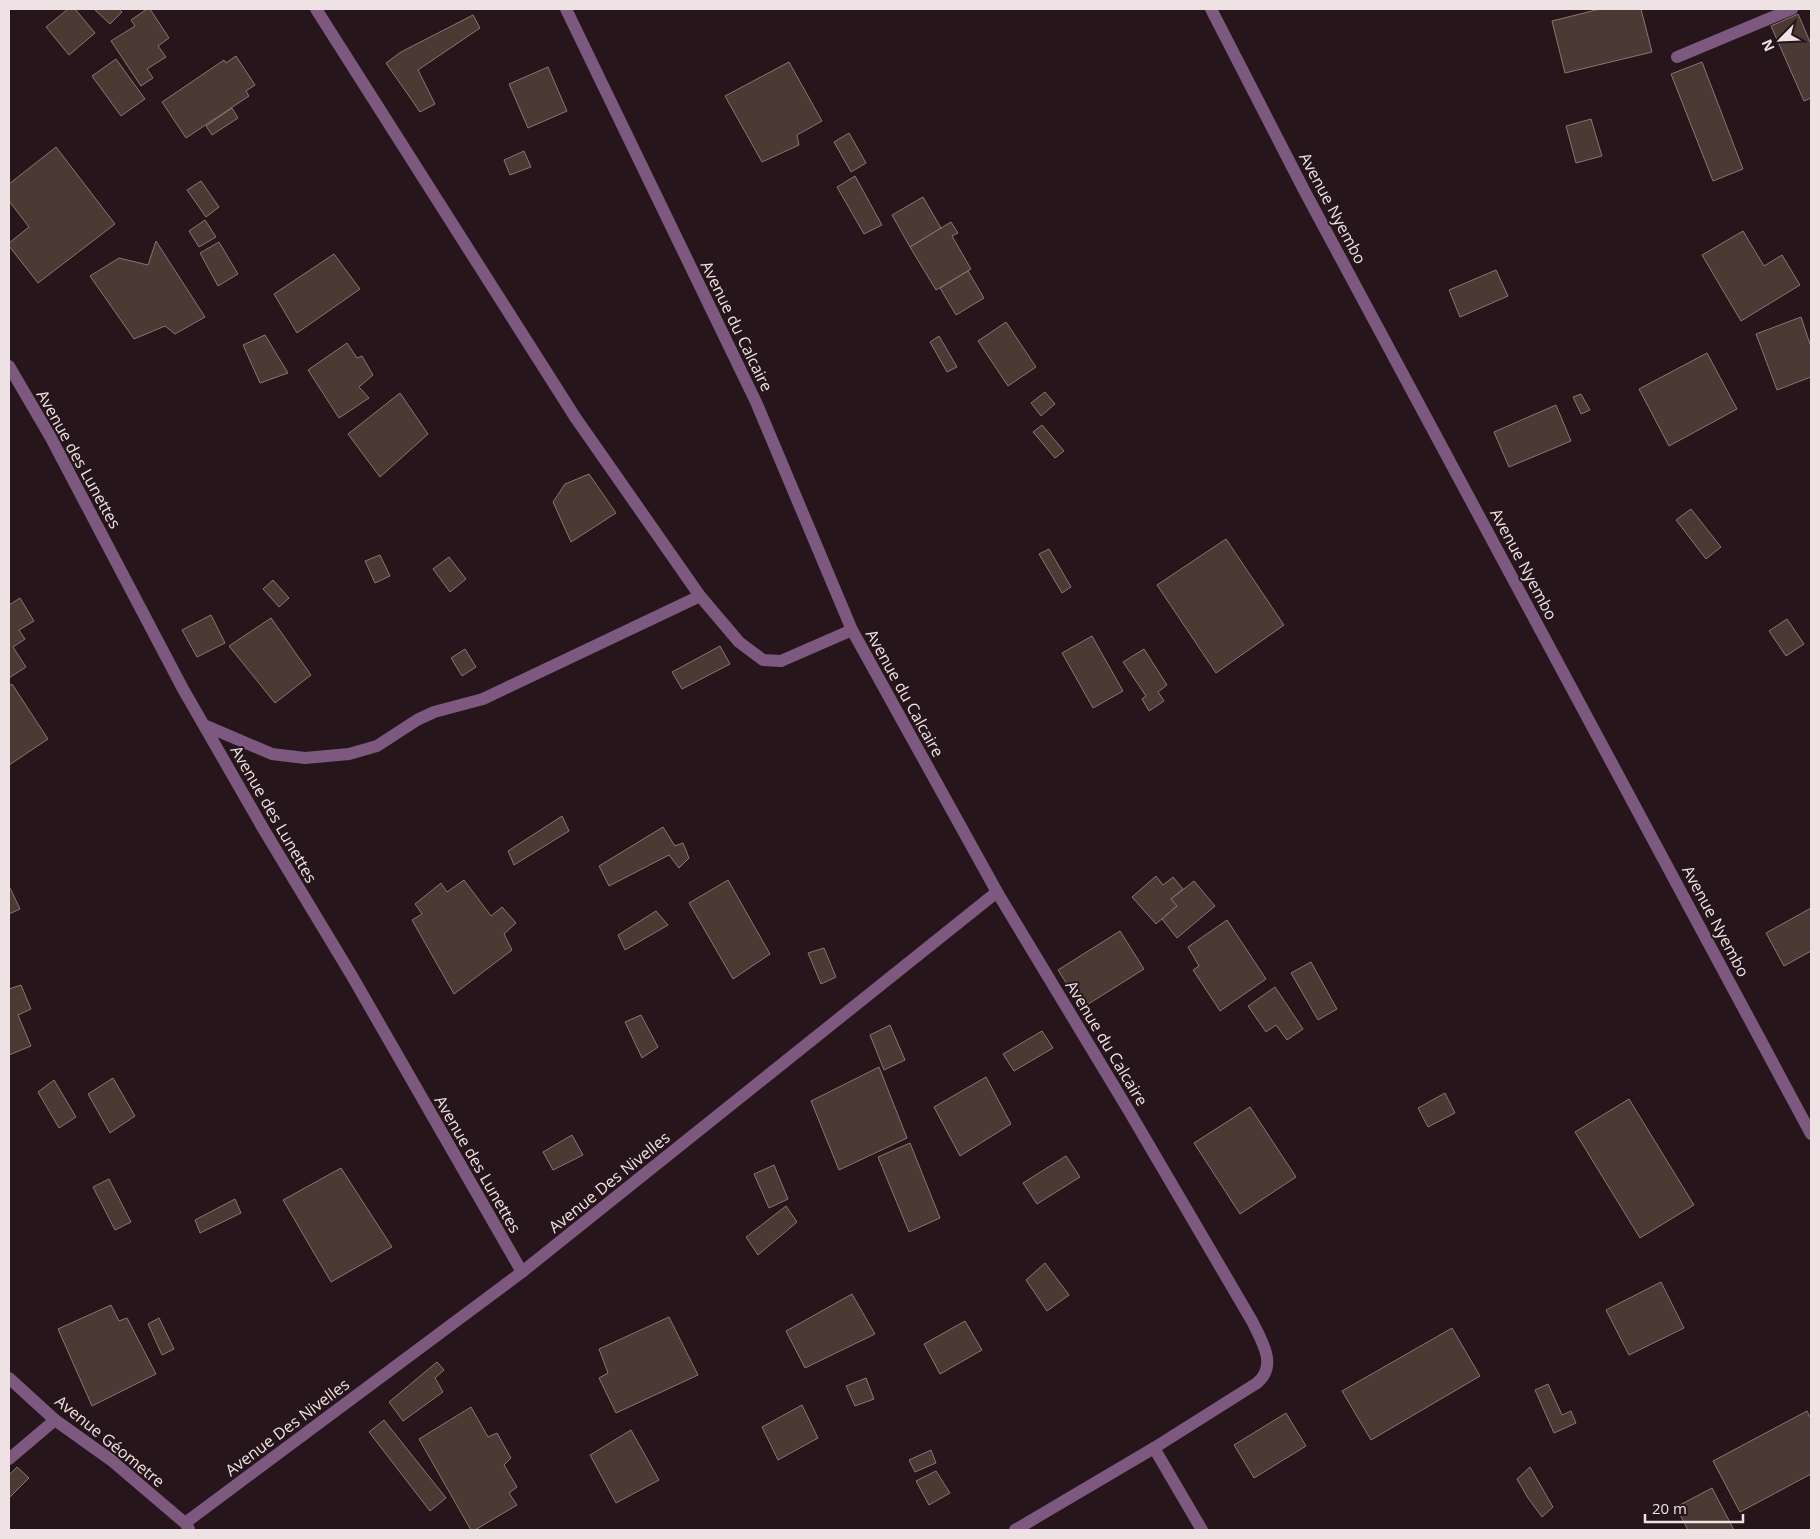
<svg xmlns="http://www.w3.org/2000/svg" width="1820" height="1539" font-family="'Open Sans',sans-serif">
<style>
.building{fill:#4b3934;stroke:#8a7570}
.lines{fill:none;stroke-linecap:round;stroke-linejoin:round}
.street{stroke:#7d587f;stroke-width:12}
.labels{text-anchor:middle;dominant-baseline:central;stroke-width:4;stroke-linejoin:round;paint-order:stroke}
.street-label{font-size:16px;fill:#eee2e5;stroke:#26161b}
</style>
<rect width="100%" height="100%" fill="#26161b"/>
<g class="building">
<path d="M68 9H75L95 33 69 55 46 27Z"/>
<path d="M94 9H119L122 12 110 24Z"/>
<path d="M147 9H150L169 38 158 46 166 57 147 69 153 78 141 86 111 41 135 26 131 20Z"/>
<path d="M1600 9H1641L1652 52 1565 73 1552 21Z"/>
<path d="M1798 14 1811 44V98L1804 101 1771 26Z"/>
<path d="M473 15 480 28 418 70 435 104 420 112 386 63 401 52Z"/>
<path d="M236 56 255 85 246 91 249 96 186 138 162 102 224 60 226 63Z"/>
<path d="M116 59 145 99 121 116 92 76Z"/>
<path d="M789 62 822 121 797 135 799 145 762 162 725 96Z"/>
<path d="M1702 62 1743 169 1713 181 1671 74Z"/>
<path d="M548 67 567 111 528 128 509 84Z"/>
<path d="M232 108 238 118 212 135 206 126Z"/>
<path d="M1591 119 1602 156 1576 163 1566 126Z"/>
<path d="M849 133 866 163 851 172 834 142Z"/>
<path d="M56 147 115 224 38 283 9 246V243L29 227 9 201V184Z"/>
<path d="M524 151 531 167 510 175 504 160Z"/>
<path d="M855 176 882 225 864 234 837 187Z"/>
<path d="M201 181 219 207 206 217 187 190Z"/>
<path d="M923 197 941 228 910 247 892 215Z"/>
<path d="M205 220 216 237 199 247 189 231Z"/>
<path d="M951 222 958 233 952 236 971 269 936 290 910 247Z"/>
<path d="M1743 231 1764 266 1782 255 1800 285 1741 321 1702 255Z"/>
<path d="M156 241 205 317 175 334 165 326 134 339 90 276 119 258 148 265Z"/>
<path d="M219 242 238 274 218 286 200 253Z"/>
<path d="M334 254 360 289 297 333 274 294Z"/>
<path d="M1496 270 1508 296 1460 317 1449 290Z"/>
<path d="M968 271 984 298 956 315 940 288Z"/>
<path d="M1801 317 1811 347V377L1777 390 1756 334Z"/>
<path d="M1006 322 1036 367 1008 386 978 341Z"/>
<path d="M265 335 288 373 260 383 243 345Z"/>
<path d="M939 336 957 367 947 372 930 342Z"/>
<path d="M347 343 357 358 362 356 373 375 359 387 369 398 339 418 308 370Z"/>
<path d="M1707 353 1737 409 1669 446 1639 389Z"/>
<path d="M1045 392 1055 404 1041 416 1031 403Z"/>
<path d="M400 393 428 434 380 477 348 434Z"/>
<path d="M1581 394 1590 410 1581 414 1573 397Z"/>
<path d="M1556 405 1571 441 1509 467 1494 432Z"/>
<path d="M1042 425 1064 451 1055 458 1033 432Z"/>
<path d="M589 474 616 513 571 542 553 502 565 484Z"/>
<path d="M1691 509 1721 547 1706 559 1676 520Z"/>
<path d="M1226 539 1284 625 1216 673 1157 585Z"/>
<path d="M1049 549 1071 587 1062 593 1039 554Z"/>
<path d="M380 555 390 576 375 583 365 561Z"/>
<path d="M449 557 466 579 450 592 433 569Z"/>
<path d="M273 580 289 598 279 607 263 589Z"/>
<path d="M20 598 34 621 19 630 25 639 13 647 26 667 9 678V605Z"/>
<path d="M211 615 225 643 197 657 182 630Z"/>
<path d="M271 618 311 675 275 703 229 646Z"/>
<path d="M1787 619 1804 644 1786 656 1769 631Z"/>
<path d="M1092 636 1123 691 1093 708 1062 653Z"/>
<path d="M720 646 730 664 682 689 672 672Z"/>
<path d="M465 649 476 667 462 676 451 658Z"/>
<path d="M1144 649 1167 685 1158 692 1164 701 1149 711 1142 699 1146 696 1123 662Z"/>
<path d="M12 684 48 739 9 765V686Z"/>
<path d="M562 816 569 831 514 865 508 851Z"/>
<path d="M663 827 675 846 683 843 689 858 679 868 669 855 609 886 599 866Z"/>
<path d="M1156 876 1163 885 1173 877 1183 889 1171 899 1177 906 1156 924 1132 897Z"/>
<path d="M464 880 491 916 502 907 516 923 504 934 512 950 454 994 412 920 422 914 415 904 441 883 447 892Z"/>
<path d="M728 880 770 954 733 979 689 903Z"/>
<path d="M1194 881 1215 906 1177 938 1162 919 1177 906 1171 899Z"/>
<path d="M9 886 20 909 9 914Z"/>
<path d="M1811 908V951L1784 966 1766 933Z"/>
<path d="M656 911 668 925 625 950 618 935Z"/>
<path d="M1227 920 1266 979 1220 1011 1193 970 1199 966 1188 947Z"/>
<path d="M1120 931 1144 969 1082 1008 1058 970Z"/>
<path d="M824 948 836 977 821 984 808 953Z"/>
<path d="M1311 962 1337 1009 1318 1020 1291 973Z"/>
<path d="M21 985 31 1009 18 1015 31 1046 9 1055V989Z"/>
<path d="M1275 987 1303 1029 1287 1040 1276 1025 1266 1032 1248 1006Z"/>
<path d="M641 1015 658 1047 642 1058 625 1022Z"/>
<path d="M890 1025 905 1060 884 1070 870 1035Z"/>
<path d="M1042 1031 1053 1048 1014 1071 1003 1054Z"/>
<path d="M879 1067 907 1138 839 1170 811 1101Z"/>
<path d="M986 1077 1011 1124 960 1156 934 1107Z"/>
<path d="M113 1078 135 1116 110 1133 88 1094Z"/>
<path d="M54 1080 76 1117 59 1128 38 1092Z"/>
<path d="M1445 1093 1455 1113 1428 1127 1418 1108Z"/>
<path d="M1629 1099 1694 1205 1640 1238 1575 1132Z"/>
<path d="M1250 1107 1296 1177 1240 1214 1194 1143Z"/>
<path d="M572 1135 583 1155 553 1170 543 1152Z"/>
<path d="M910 1143 940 1218 909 1232 878 1157Z"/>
<path d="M1066 1156 1080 1177 1037 1204 1023 1183Z"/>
<path d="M774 1165 788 1199 769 1208 754 1174Z"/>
<path d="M341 1168 392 1247 331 1282 283 1200Z"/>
<path d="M109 1179 131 1222 115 1230 93 1187Z"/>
<path d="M235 1199 241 1213 200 1233 195 1220Z"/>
<path d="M786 1206 797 1222 758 1255 746 1237Z"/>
<path d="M1045 1263 1069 1295 1047 1311 1026 1280Z"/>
<path d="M1661 1282 1684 1328 1629 1355 1606 1310Z"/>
<path d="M852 1294 875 1334 805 1368 786 1331Z"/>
<path d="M111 1305 119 1321 127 1318 156 1374 92 1406 58 1329Z"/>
<path d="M669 1317 698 1375 616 1413 599 1378 608 1373 599 1349Z"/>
<path d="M159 1318 174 1349 162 1355 148 1324Z"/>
<path d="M965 1321 982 1350 940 1374 924 1344Z"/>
<path d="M1452 1328 1480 1376 1371 1440 1342 1391Z"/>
<path d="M437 1362 444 1370 435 1378 443 1392 403 1421 389 1402Z"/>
<path d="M866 1378 874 1399 855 1406 846 1386Z"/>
<path d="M1548 1384 1562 1415 1571 1411 1576 1423 1554 1433 1535 1390Z"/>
<path d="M802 1405 818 1438 778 1460 762 1427Z"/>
<path d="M471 1407 488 1437 497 1433 511 1458 504 1465 517 1487 509 1493 517 1505 475 1530H471L419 1439Z"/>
<path d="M1807 1411 1811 1419V1474L1740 1512 1713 1461Z"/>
<path d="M1286 1413 1306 1446 1254 1478 1234 1445Z"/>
<path d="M384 1420 446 1498 430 1511 369 1432Z"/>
<path d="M631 1430 659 1480 616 1503 590 1455Z"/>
<path d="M931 1450 936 1463 915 1472 909 1460Z"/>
<path d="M17 1467 29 1478 9 1498V1475Z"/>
<path d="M1530 1467 1553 1507 1542 1517 1528 1498 1517 1479Z"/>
<path d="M936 1471 950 1493 929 1505 916 1481Z"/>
<path d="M1712 1488 1734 1530H1688L1676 1507Z"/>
</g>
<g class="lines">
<g class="street">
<path d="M316 9 575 417 700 596 739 642 763 660 781 661 852 630"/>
<path d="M566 9 756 402 852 630 997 892 1129 1111 1252 1321C1262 1342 1278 1365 1257 1383L1154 1448 1015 1530"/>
<path d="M1211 9 1304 190 1811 1134"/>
<path d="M1677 57 1792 9"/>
<path d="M9 366 51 438 183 689 264 830 352 976 522 1272"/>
<path d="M204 725 272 754 305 758 349 754 377 746 417 720 434 712 483 699 700 596"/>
<path d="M9 1378 55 1420 111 1460 185 1523 189 1529"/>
<path d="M1154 1448 1202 1530"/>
<path d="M9 1459 55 1420"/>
<path d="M185 1523 522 1272 997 892"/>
</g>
</g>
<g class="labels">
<g class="street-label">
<text transform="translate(1333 208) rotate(62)">Avenue Nyembo</text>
<text transform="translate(737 326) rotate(64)">Avenue du Calcaire</text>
<text transform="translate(79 459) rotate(61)">Avenue des Lunettes</text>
<text transform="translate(1524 564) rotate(62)">Avenue Nyembo</text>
<text transform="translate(905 693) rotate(61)">Avenue du Calcaire</text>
<text transform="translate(274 814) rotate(60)">Avenue des Lunettes</text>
<text transform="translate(1716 921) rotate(62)">Avenue Nyembo</text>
<text transform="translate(1107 1043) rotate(59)">Avenue du Calcaire</text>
<text transform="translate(478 1164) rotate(60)">Avenue des Lunettes</text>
<text transform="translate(609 1182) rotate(-39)">Avenue Des Nivelles</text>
<text transform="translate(287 1427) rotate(-37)">Avenue Des Nivelles</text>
<text transform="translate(110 1441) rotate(39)">Avenue Géometre</text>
</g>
</g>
<rect width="1820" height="1539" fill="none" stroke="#eee2e5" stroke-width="20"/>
<g transform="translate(1780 40) rotate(246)" stroke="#26161b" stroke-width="4" paint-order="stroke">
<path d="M0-4L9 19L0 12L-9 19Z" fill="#eee2e5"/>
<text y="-8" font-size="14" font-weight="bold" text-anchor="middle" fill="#eee2e5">N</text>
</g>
<path d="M1645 1514v8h98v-8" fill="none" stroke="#eee2e5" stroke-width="2.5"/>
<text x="1652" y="1514" font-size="15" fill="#eee2e5" stroke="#26161b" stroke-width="4" paint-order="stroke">20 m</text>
</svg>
